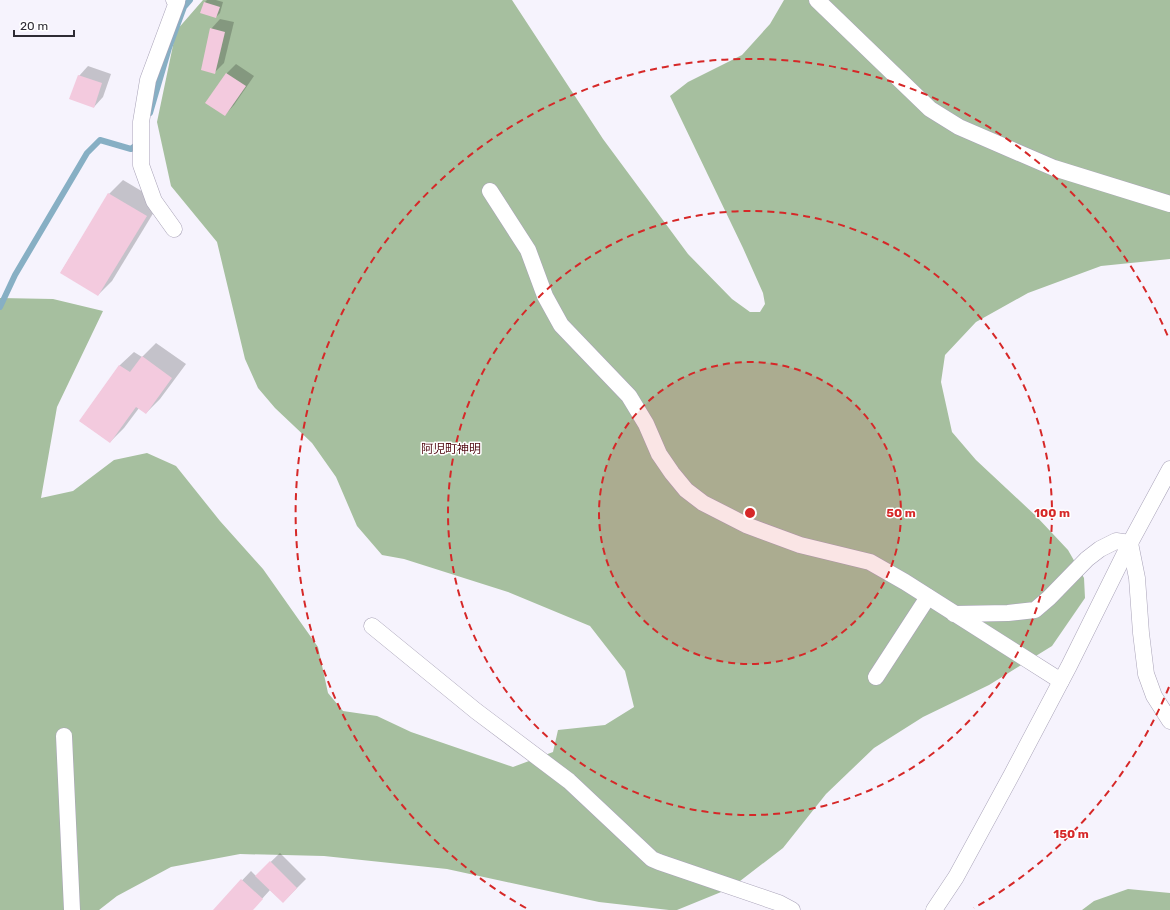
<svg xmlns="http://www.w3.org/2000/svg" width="1170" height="910" font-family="Rubik,'Noto Sans JP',sans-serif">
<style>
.forest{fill:#a6bf9f}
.shadow{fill:#0003}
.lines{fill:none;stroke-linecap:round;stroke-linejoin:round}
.stream{stroke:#87afc4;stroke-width:6}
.building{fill:#f3cade}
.street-casing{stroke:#a9a3b8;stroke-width:17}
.street{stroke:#fff;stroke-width:16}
.ring{fill:none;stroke:#d62828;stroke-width:2;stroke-dasharray:7 5}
.labels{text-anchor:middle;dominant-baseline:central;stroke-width:3;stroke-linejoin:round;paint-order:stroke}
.quarter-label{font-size:12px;fill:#520d14;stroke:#fff}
.centre{fill:#d62828;stroke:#fff;stroke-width:2}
.ring-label{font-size:12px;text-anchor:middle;font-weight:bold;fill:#d62828;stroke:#fff;stroke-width:3;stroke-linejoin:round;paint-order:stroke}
</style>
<rect width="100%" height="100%" fill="#f6f3fd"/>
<g class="forest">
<path d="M203 0H512L603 139 688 254 732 299 750 312H760L765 304 763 293 743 248 670 96 688 82 742 55 770 24 784 0H1170V259L1101 266 1028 293 976 322 945 355 941 382 952 432 976 460 1036 516 1068 550 1084 578 1085 598 1052 646 989 685 923 717 874 748 826 794 783 848 731 888 677 910H669L599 902 447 869 324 856 240 854 171 867 117 896 99 910H0V298L53 299 103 311 57 407 41 498 73 491 114 460 147 453 176 466 220 521 263 569 318 647 328 693 343 711 377 716 411 732 513 767 553 752 558 730 605 725 634 707 625 671 590 626 508 592 404 559 382 555 357 526 336 477 312 443 275 408 258 388 245 359 217 242 171 186 157 122 176 31Z"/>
<path d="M1128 889 1170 893V910H1082L1094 901Z"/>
</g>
<g class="shadow">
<path d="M207 0H216L223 2 220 13 216 17 205 2Z"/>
<path d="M220 19 234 22 224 63 215 72 211 29Z"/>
<path d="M236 64 254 76 234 105 225 115 207 102 227 73Z"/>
<path d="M88 66 111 74 103 97 94 107 79 76Z"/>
<path d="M123 180 160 202 112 281 98 295 61 272 109 194Z"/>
<path d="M156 343 186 364 160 399 146 413 139 408 124 428 110 442 80 421 120 365 134 352 142 357Z"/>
<path d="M280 853 306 879 283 902 270 890 252 910H214L251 871 256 876Z"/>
</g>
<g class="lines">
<g class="stream">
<path d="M150 113 169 48 184 7 190 0"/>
<path d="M0 307 15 275 87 153 100 140 131 149 135 146"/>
</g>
</g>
<g class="building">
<path d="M204 2 220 7 216 18 200 13Z"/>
<path d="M210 28 225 32 215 74 201 70Z"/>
<path d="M226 73 246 86 225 116 205 103Z"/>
<path d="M78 75 102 83 94 108 69 99Z"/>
<path d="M108 193 147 216 98 296 60 273Z"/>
<path d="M142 356 172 378 146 414 136 407 110 443 79 421 119 365 130 372Z"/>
<path d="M270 861 297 888 283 903 255 876Z"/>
<path d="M241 879 263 899 253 910H213Z"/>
</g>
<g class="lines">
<defs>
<g id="street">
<path d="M817 0 930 109 959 127 1054 168 1170 204"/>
<path d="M490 191 528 250 545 296 561 325 629 396 646 424 659 454 672 473 686 490 703 503 746 525 800 545 870 562 905 582 1061 681"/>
<path d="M174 229 154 201 141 165V122L148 80 177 2 174 0"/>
<path d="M1130 543 1137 578 1141 633 1146 674 1154 696 1170 721"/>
<path d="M954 614 1008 613 1035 610 1049 598 1087 559 1100 549 1116 541 1130 543"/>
<path d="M372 626 476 711 569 781 652 859 659 862 779 903 792 910"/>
<path d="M876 677 928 597"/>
<path d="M64 736 72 910"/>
<path d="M934 910 956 877 1012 774 1069 666 1130 543 1170 469"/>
</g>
</defs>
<use href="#street" class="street-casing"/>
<use href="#street" class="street"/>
</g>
<circle cx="750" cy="513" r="151" fill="#d62828" fill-opacity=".12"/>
<g class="ring">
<circle cx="750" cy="513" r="151"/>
<circle cx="750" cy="513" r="302"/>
<path d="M1169 687A454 454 0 0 1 974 908M526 908A454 454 0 1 1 1169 339"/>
</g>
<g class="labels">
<g class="quarter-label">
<text x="451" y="449">阿児町神明</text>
</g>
</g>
<circle cx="750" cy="513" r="6" class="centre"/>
<g class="ring-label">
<text x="901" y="517">50 m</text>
<text x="1052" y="517">100 m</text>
<text x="1071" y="838">150 m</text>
</g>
<path d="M14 30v6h60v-6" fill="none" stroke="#2e2b34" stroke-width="2"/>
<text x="20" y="30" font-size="12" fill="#2e2b34" stroke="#ffffff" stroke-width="3" paint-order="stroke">20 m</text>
</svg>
